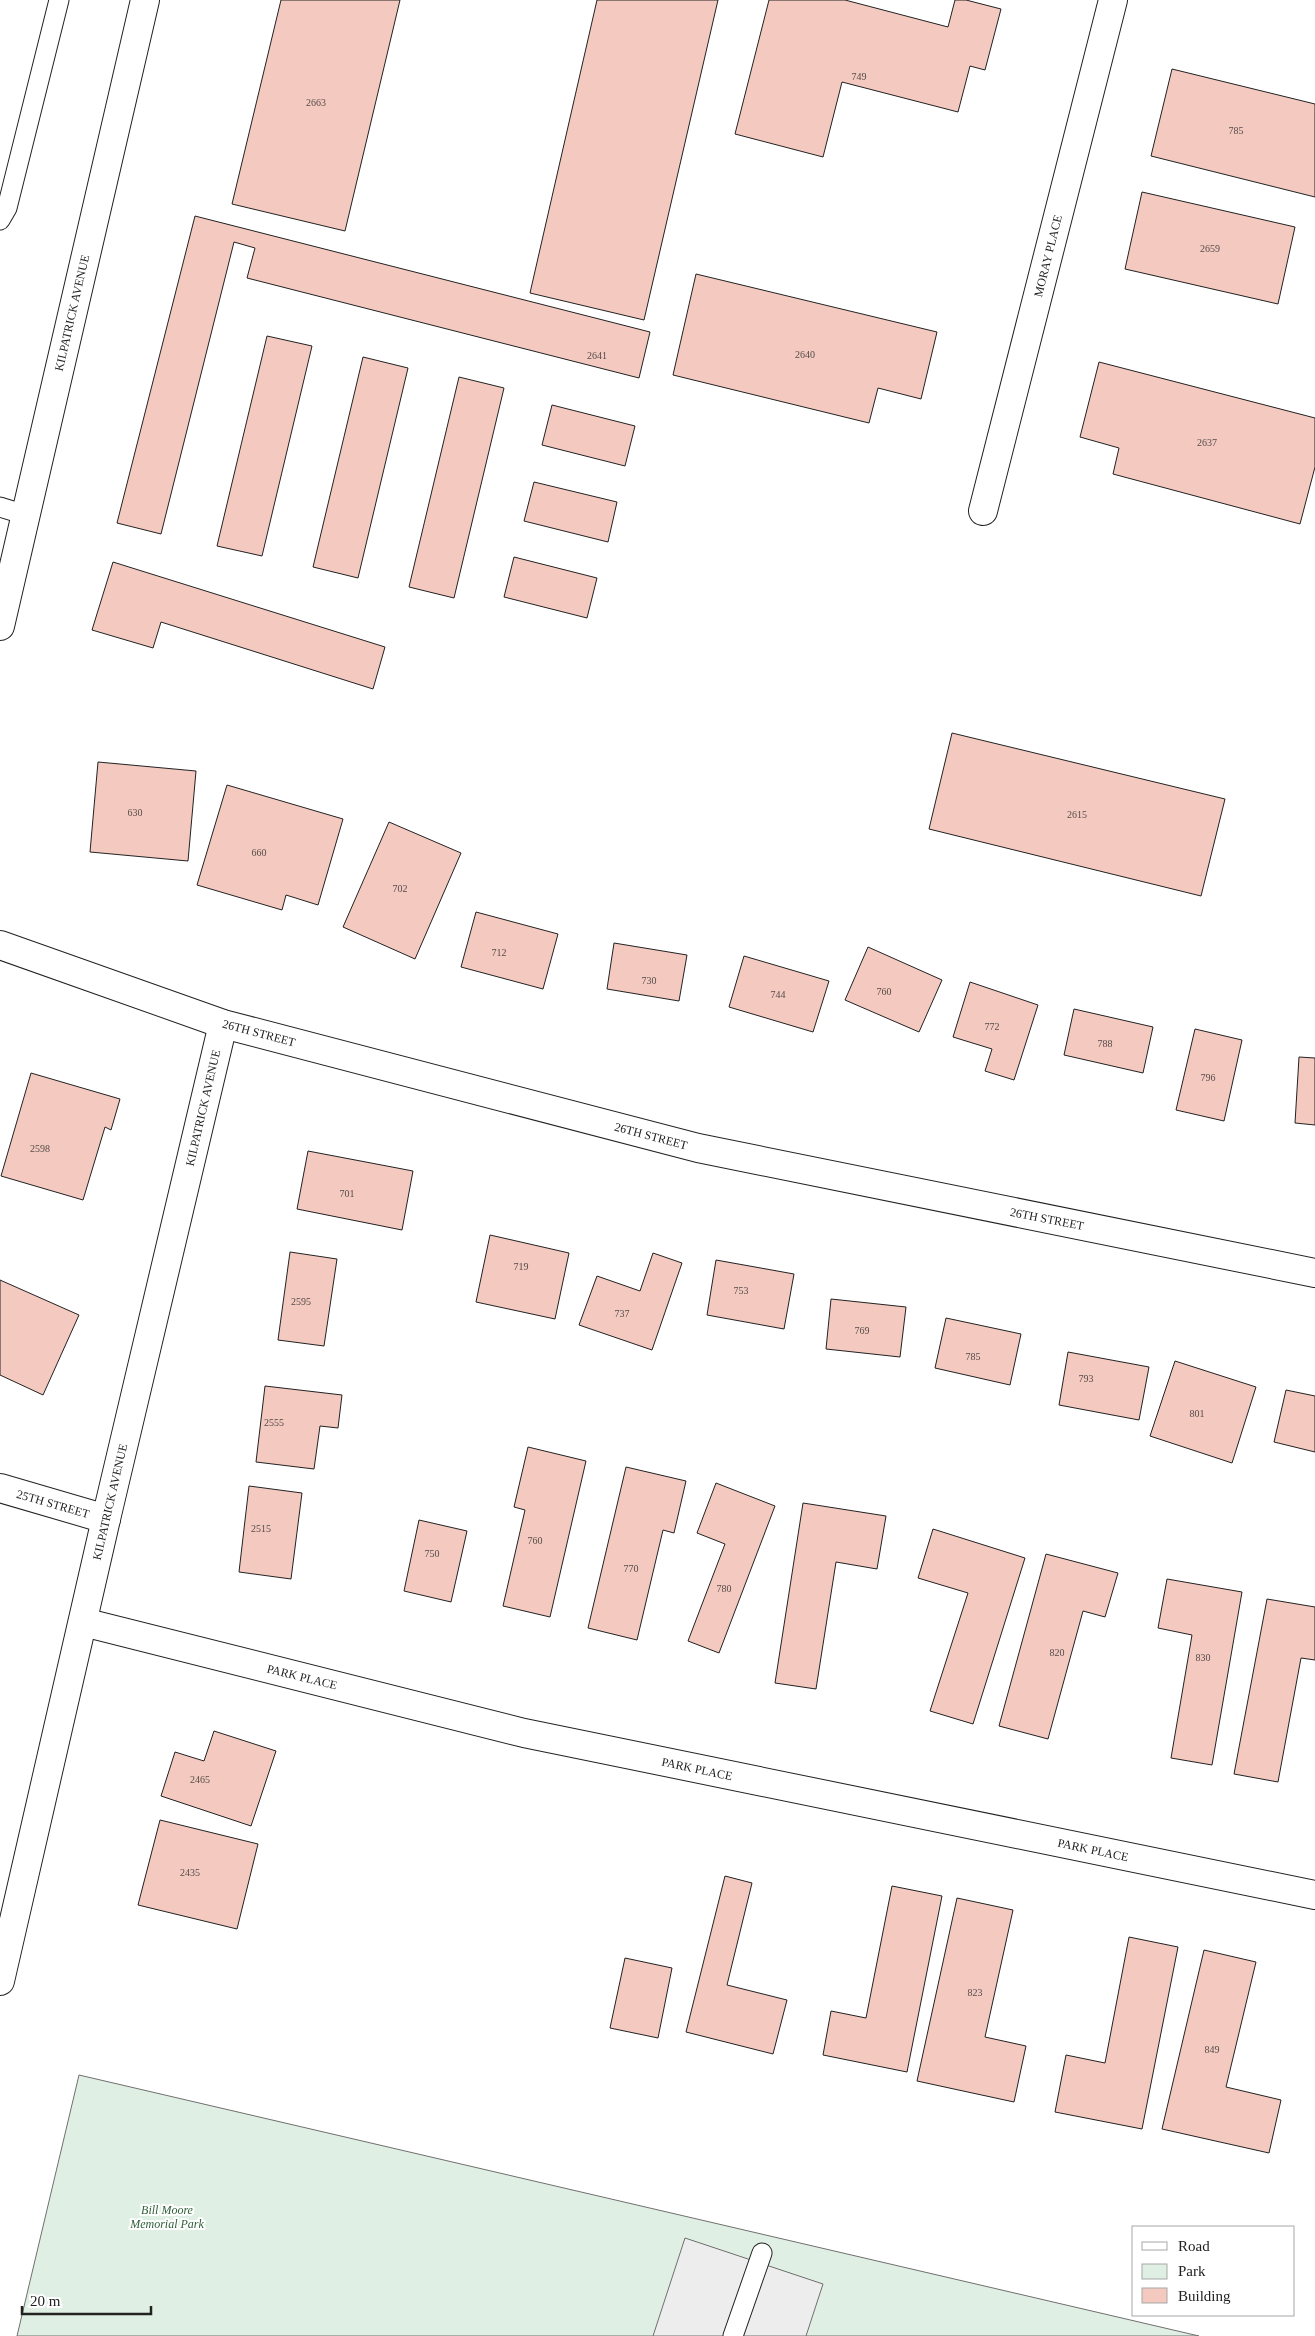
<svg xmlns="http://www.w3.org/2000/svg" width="1315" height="2336" viewBox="0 0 1315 2336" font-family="'Times New Roman',serif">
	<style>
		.green { fill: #e0efe3; stroke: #6f6f6f }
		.parking { fill: #ededed; stroke: #6f6f6f }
		.building { fill: #f3c9c0; stroke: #222 }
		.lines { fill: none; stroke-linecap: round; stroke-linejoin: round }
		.service-casing { stroke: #222; stroke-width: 21 }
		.minor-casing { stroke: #222; stroke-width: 30 }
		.tertiary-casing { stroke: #222; stroke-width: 30 }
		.service { stroke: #fff; stroke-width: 19 }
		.minor { stroke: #fff; stroke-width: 28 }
		.tertiary { stroke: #fff; stroke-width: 28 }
		.labels { text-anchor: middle; stroke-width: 4; stroke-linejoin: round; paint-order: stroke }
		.number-label { font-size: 10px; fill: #564c4a }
		.street-label { font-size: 12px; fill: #222; stroke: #fff }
		.park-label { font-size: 12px; font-style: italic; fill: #2f5e38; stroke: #fff }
	</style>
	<rect width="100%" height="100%" fill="#fff"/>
	<polygon class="green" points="79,2075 1199,2336 17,2336"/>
	<polygon class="parking" points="685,2238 823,2284 806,2336 653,2336"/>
	<g class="building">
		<polygon points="281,0 400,0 345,231 232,204"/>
		<polygon points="597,0 718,0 644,320 530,293"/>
		<polygon points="769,0 845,0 948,27 955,0 966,0 1001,9 985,70 970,66 958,112 842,82 823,157 735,134"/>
		<polygon points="1172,69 1315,104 1315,197 1151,156"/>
		<polygon points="1142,192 1295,227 1278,304 1125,269"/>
		<polygon points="195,216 650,332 639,378 247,278 255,248 234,242 161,534 117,523"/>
		<polygon points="696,274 937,332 921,399 878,388 869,423 673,375"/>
		<polygon points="267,336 312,346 262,556 217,546"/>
		<polygon points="363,357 408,368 358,578 313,567"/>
		<polygon points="1099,362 1315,418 1315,467 1300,524 1113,474 1119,448 1080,437"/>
		<polygon points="459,377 504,388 454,598 409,587"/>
		<polygon points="552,405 635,426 625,466 542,445"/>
		<polygon points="534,482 617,502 608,542 524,521"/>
		<polygon points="514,557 597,578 587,618 504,597"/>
		<polygon points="113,562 385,647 373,689 161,622 153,648 92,630"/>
		<polygon points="952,733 1225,799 1201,896 929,829"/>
		<polygon points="98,762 196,771 188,861 90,852"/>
		<polygon points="227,785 343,819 318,905 286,895 282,910 197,885"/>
		<polygon points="389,822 461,853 415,959 343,927"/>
		<polygon points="476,912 558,934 543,989 461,967"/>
		<polygon points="614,943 687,955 679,1001 607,989"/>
		<polygon points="868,947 942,980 919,1032 845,1000"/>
		<polygon points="744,956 829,981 813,1032 729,1007"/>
		<polygon points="970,982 1038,1005 1014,1080 985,1071 992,1049 953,1037"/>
		<polygon points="1074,1009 1153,1027 1143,1073 1064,1055"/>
		<polygon points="1195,1029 1242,1040 1224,1121 1176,1110"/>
		<polygon points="1299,1057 1315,1058 1315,1125 1295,1123"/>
		<polygon points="31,1073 120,1099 111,1130 105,1127 83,1200 1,1176"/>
		<polygon points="308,1151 413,1171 402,1230 297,1209"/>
		<polygon points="490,1235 569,1253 555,1319 476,1302"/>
		<polygon points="290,1252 337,1259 324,1346 278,1340"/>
		<polygon points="653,1253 682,1263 652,1350 579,1325 597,1276 640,1291"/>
		<polygon points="716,1260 794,1274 784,1329 707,1315"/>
		<polygon points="0,1280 79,1315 43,1395 0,1375"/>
		<polygon points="831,1299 906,1307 900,1357 826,1349"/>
		<polygon points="946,1318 1021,1334 1010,1385 935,1368"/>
		<polygon points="1068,1352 1149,1367 1139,1420 1059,1405"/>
		<polygon points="1175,1361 1256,1387 1232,1463 1150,1436"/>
		<polygon points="265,1386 342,1395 338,1428 320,1426 314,1469 256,1462"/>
		<polygon points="1286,1390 1315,1396 1315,1452 1274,1442"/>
		<polygon points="528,1447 586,1461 550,1617 503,1606 525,1510 514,1507"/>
		<polygon points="626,1467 686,1481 674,1533 663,1530 637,1640 588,1628"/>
		<polygon points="716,1483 775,1506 719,1653 688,1641 725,1544 697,1533"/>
		<polygon points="249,1486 302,1493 291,1579 239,1572"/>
		<polygon points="803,1503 886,1516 877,1569 836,1562 816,1689 775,1683"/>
		<polygon points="419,1520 467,1531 451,1602 404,1591"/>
		<polygon points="933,1529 1025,1558 973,1724 930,1711 968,1593 918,1578"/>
		<polygon points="1046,1554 1118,1573 1105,1617 1083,1611 1048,1739 999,1726"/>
		<polygon points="1167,1579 1242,1592 1212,1765 1171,1758 1192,1635 1158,1628"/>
		<polygon points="1267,1599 1315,1607 1315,1660 1301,1658 1278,1782 1234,1774"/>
		<polygon points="214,1731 276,1751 251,1826 161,1796 175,1752 204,1761"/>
		<polygon points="160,1820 258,1844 237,1929 138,1905"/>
		<polygon points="725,1876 752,1883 727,1985 787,2000 773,2054 686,2032"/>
		<polygon points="892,1886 942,1896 907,2072 823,2055 831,2011 866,2018"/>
		<polygon points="957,1898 1013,1910 985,2037 1026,2046 1014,2102 917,2081"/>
		<polygon points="1129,1937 1178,1947 1142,2129 1055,2112 1066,2055 1105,2063"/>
		<polygon points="1204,1950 1256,1962 1226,2087 1281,2100 1269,2153 1162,2129"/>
		<polygon points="625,1958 672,1968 658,2038 610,2028"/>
	</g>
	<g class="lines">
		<defs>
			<g id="service">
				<polyline points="0,220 7,208 59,0"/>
				<polyline points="0,507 26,515"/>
				<polyline points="733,2336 762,2253"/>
			</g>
			<g id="minor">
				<polyline points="983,511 1113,0"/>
				<polyline points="0,626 145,0"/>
				<polyline points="0,1488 106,1519"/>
				<polyline points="83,1622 524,1733 1315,1895"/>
				<polyline points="0,1981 106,1519 223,1024"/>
			</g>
			<polyline id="tertiary" points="0,945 223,1024 698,1148 1315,1273"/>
		</defs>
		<use href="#service" class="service-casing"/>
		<use href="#minor" class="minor-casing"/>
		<use href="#tertiary" class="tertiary-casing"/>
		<use href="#service" class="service"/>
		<use href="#minor" class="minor"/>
		<use href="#tertiary" class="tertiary"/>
	</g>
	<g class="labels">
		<g class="number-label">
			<text x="859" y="80">749</text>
			<text x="316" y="106">2663</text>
			<text x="1236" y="134">785</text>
			<text x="1210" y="252">2659</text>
			<text x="805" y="358">2640</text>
			<text x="597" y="359">2641</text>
			<text x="1207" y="446">2637</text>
			<text x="135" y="816">630</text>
			<text x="1077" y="818">2615</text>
			<text x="259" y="856">660</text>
			<text x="400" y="892">702</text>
			<text x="499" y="956">712</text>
			<text x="649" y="984">730</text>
			<text x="884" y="995">760</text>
			<text x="778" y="998">744</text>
			<text x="992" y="1030">772</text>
			<text x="1105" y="1047">788</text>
			<text x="1208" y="1081">796</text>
			<text x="40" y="1152">2598</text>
			<text x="347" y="1197">701</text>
			<text x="521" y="1270">719</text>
			<text x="741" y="1294">753</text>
			<text x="301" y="1305">2595</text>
			<text x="622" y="1317">737</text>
			<text x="862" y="1334">769</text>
			<text x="973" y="1360">785</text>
			<text x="1086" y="1382">793</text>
			<text x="1197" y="1417">801</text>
			<text x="274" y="1426">2555</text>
			<text x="261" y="1532">2515</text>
			<text x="535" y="1544">760</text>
			<text x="432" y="1557">750</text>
			<text x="631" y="1572">770</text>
			<text x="724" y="1592">780</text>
			<text x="1057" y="1656">820</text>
			<text x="1203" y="1661">830</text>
			<text x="200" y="1783">2465</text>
			<text x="190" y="1876">2435</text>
			<text x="975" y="1996">823</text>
			<text x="1212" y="2053">849</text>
		</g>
		<g class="street-label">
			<text transform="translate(1048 256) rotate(-76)" y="4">MORAY PLACE</text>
			<text transform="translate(72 313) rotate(-77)" y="4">KILPATRICK AVENUE</text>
			<text transform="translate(259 1033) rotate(15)" y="4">26TH STREET</text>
			<text transform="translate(203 1108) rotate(-77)" y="4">KILPATRICK AVENUE</text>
			<text transform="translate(651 1136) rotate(15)" y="4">26TH STREET</text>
			<text transform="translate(1047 1219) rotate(11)" y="4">26TH STREET</text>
			<text transform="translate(110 1502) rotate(-77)" y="4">KILPATRICK AVENUE</text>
			<text transform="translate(53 1504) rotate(16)" y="4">25TH STREET</text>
			<text transform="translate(302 1677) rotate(14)" y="4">PARK PLACE</text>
			<text transform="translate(697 1769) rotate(12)" y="4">PARK PLACE</text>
			<text transform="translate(1093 1850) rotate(12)" y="4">PARK PLACE</text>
		</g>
		<g class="park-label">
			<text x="167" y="2214">Bill Moore<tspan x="167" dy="14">Memorial Park</tspan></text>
		</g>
	</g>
	<rect x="1132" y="2226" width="162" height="90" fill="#ffffff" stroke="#a7a7a7"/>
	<rect x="1142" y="2242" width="25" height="8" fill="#ffffff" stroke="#a7a7a7"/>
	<text x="1178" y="2251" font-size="15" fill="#222222">Road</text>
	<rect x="1142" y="2264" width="25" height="15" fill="#e0efe3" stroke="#a7a7a7"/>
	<text x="1178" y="2276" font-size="15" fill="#222222">Park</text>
	<rect x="1142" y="2288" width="25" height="15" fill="#f3c9c0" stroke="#a7a7a7"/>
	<text x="1178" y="2301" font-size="15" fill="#222222">Building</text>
	<path d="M22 2306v8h129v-8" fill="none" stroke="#222222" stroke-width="2.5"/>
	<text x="30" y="2306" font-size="15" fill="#222222" stroke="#ffffff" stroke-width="4" paint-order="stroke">20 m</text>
</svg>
